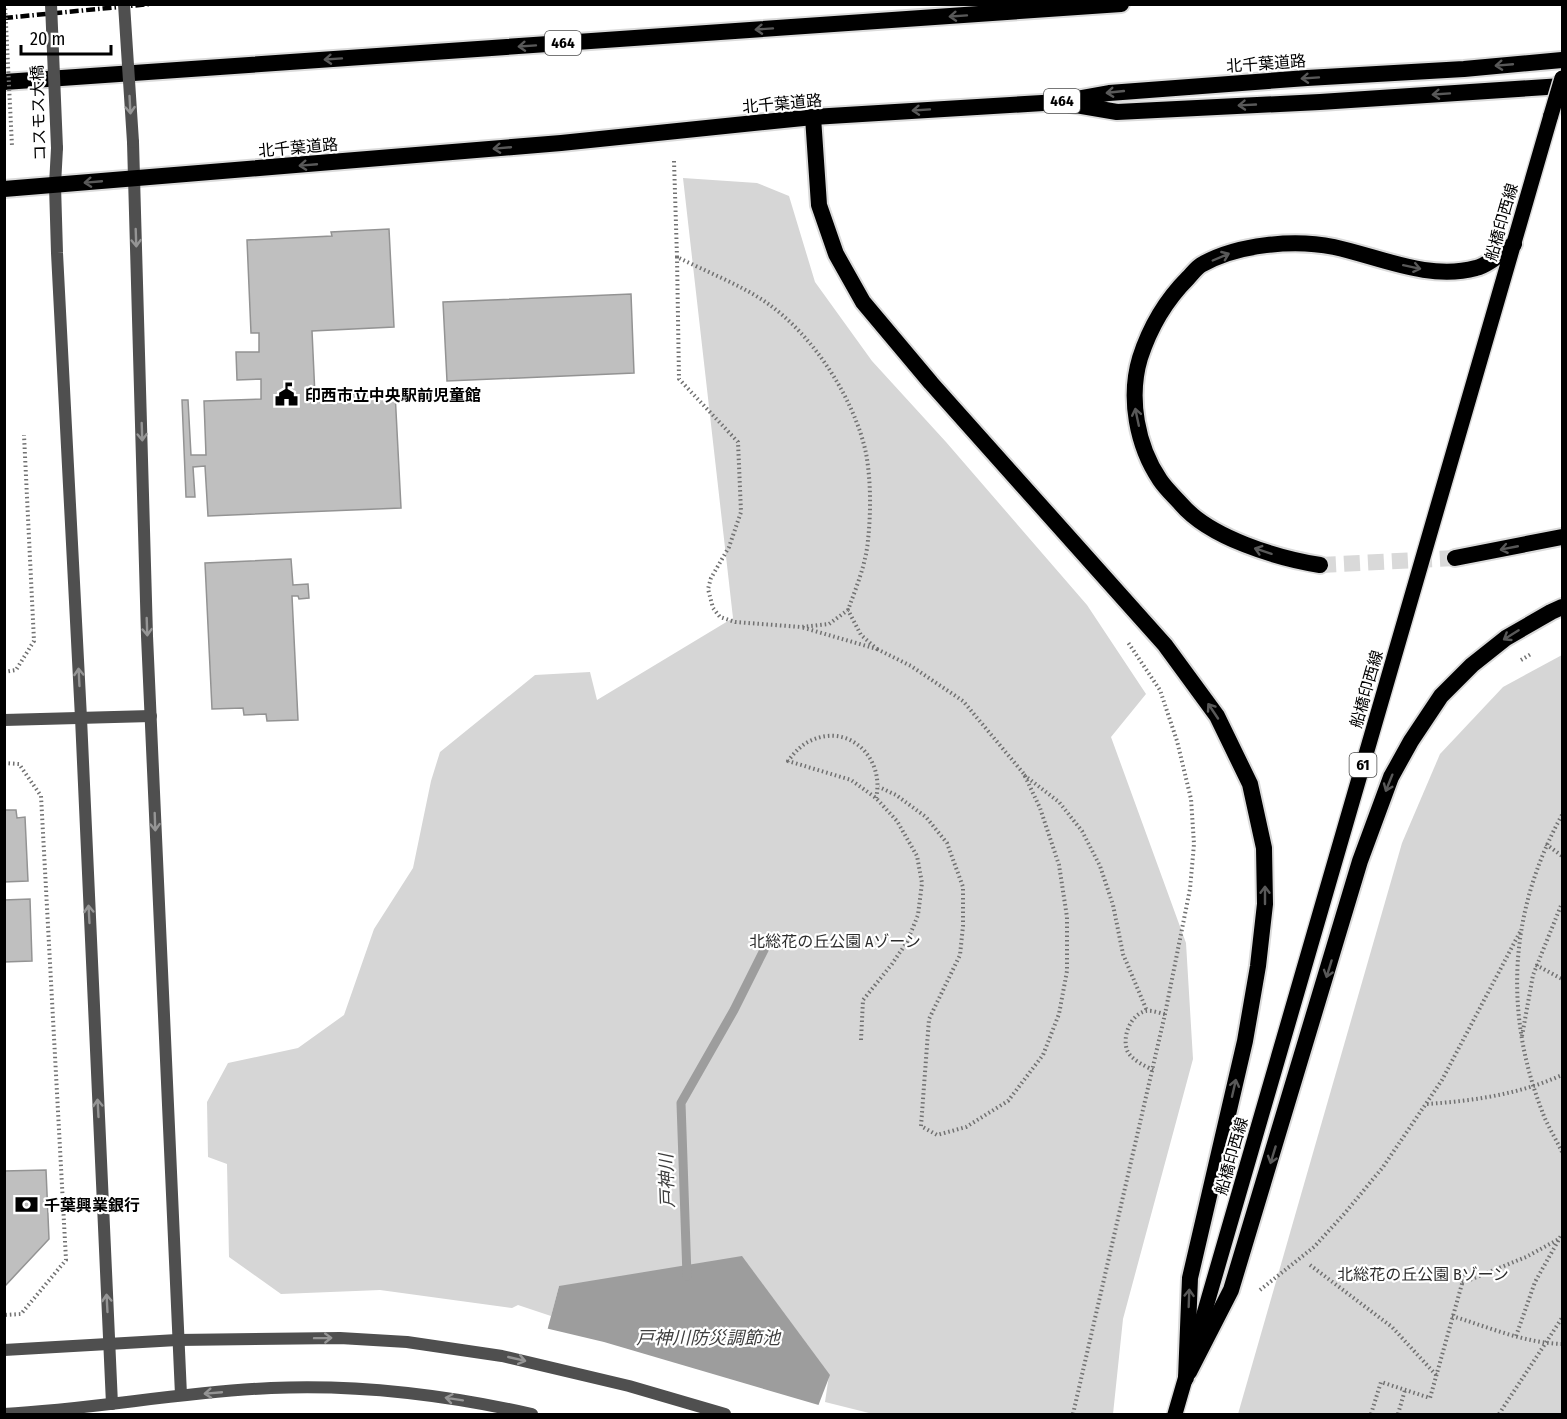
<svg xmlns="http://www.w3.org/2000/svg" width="1567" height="1419" viewBox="0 0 1567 1419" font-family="'Fira Sans Condensed','Noto Sans JP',sans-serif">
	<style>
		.green { fill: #d6d6d6 }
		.water { fill: #9d9d9d }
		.pier { fill: #fff }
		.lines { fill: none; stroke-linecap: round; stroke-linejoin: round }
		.stream { stroke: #9d9d9d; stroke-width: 9 }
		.building { fill: #bfbfbf; stroke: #939393; stroke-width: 1.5 }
		.trunk-tunnel { stroke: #d9d9d9; stroke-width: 16; stroke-dasharray: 16 8; stroke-linecap: butt }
		.primary-casing { stroke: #dbdbdb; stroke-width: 18 }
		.trunk-casing { stroke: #dbdbdb; stroke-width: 20 }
		.path { stroke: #717171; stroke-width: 4; stroke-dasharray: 1.5 3; stroke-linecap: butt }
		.tertiary { stroke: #4f4f4f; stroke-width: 12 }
		.primary { stroke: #000; stroke-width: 15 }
		.trunk { stroke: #000; stroke-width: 16 }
		.rail { stroke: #000; stroke-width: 4.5; stroke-dasharray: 9 3 1.5 3; stroke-linecap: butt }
		.primary-bridge-casing { stroke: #dbdbdb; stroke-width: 18; stroke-linecap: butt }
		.path-bridge { stroke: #717171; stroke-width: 4; stroke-dasharray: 1.5 3; stroke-linecap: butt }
		.tertiary-bridge { stroke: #4f4f4f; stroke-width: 12 }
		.primary-bridge { stroke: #000; stroke-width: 15 }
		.oneway { stroke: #595959 }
		.oneway2 { stroke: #959595 }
		.labels { text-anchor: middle; stroke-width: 4.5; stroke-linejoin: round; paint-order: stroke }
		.shield { fill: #fff; stroke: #4c4c4c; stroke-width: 1.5 }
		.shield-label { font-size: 15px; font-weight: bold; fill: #000 }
		.street-label { font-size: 16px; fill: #000; stroke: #fff }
		.poi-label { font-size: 16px; font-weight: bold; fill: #000; stroke: #fff; text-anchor: start }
		.park-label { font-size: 16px; fill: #2d2d2d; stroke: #fff }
		.water-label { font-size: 18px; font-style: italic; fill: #3e3e3e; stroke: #fff }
	</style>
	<rect width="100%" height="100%" fill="#fff"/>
	<g class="green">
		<polygon points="683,178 757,183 789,196 815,282 872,361 946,442 1087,605 1146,694 1111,737 1186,943 1193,1059 1123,1319 1113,1414 873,1414 825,1402 829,1375 559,1286 551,1316 518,1305 512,1308 380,1290 281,1294 229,1257 227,1164 208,1157 207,1102 228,1063 298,1048 344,1015 374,929 413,868 431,781 440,752 535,675 590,672 597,700 733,618"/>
		<polygon points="1562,655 1562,1414 1238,1414 1402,843 1440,754 1503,687"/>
	</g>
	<polygon class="water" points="742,1256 830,1375 815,1414 525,1414 559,1286"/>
	<polygon class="pier" points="545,1328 604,1342 822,1406 819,1414 522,1414"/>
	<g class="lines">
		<polyline class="stream" points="687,1276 681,1103 734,1010 769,940"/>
	</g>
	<g class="building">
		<polygon points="389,229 394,327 312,331 315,396 395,392 401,508 208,516 205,466 193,467 195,497 186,497 182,400 188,400 191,455 206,455 204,401 261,399 261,379 237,380 236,352 259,352 259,333 251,333 247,240 332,236 331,232"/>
		<polygon points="631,294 634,373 447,381 443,302"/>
		<polygon points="291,559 293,585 308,584 309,598 299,599 298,596 292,596 298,720 267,721 266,714 244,715 243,708 212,709 205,563"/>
		<polygon points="4,810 16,810 17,818 25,817 28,881 4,882"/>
		<polygon points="30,899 32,961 4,962 4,900"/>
		<polygon points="46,1170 49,1239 4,1287 4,1171"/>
	</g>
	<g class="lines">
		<polyline class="trunk-tunnel" points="1320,565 1455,558"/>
		<defs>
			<polyline id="primary" points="1175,1414 1551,115"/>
			<g id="trunk">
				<polyline points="4,82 1121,4"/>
				<polyline points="1070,104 1117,112 1320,102 1562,86"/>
				<polyline points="813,117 819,205 836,254 863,302 931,383 1165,645 1217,716 1250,784 1264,848 1265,904 1258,966 1245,1041 1190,1278 1186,1378"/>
				<polyline points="4,189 561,143 813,117 1059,102 1109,93 1307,78 1464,69 1562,60"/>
				<polyline points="1455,558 1562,537"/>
				<path d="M1320,565c-43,-7 -110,-27 -139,-61 -7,-8 -15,-15 -21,-24 -23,-34 -32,-82 -20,-122 10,-31 25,-57 48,-80 4,-4 8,-10 13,-13 36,-21 93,-26 133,-18 46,10 95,34 142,21 13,-3 27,-17 38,-24"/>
				<polyline points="1189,1372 1231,1290 1360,861 1391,777 1411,741 1441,696 1472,665 1506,638 1551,612 1562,607"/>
			</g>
		</defs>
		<use href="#primary" class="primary-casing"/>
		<use href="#trunk" class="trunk-casing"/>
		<g class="path">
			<path d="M674,161l3,96c28,14 66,29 90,46 46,32 87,95 99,150 5,28 5,59 2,87 -2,24 -12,48 -20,70"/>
			<polyline points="677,257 679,379 738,442 741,512 729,547 711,578 708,589 713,608 720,617 735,622 801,627 829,624 848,610 861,635 877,649 801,627"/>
			<polyline points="877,649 911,666 963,701 1024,774 1040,808 1059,865 1067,917 1067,971 1059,1014 1043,1055 1008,1101 966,1127 937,1135 921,1126 929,1019 960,955 963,926 963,887 947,843 926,817 896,795 879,787"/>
			<polyline points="1521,660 1531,654"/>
			<polyline points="4,672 16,670 34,641 24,435"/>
			<polyline points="4,763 19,764 41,796 66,1260 21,1314 4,1315"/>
			<polyline points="1024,775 1059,802 1082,831 1100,866 1113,905 1123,954 1147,1011"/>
			<path d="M1562,815c-52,94 -59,195 -20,296 5,14 14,28 20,41"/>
			<polyline points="1546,844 1562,856"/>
			<polyline points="1536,965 1562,979"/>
			<polyline points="1522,1036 1533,975 1562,903"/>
			<path d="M861,1040l2,-40 29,-36 15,-22 11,-27 4,-32 -5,-27 -20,-35 -21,-23 -25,-18 -63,-19c7,-9 14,-17 24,-21 39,-17 73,20 64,58"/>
			<path d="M1153,1070c-8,-4 -23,-11 -26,-20 -5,-14 4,-36 19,-39 6,-1 13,2 19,3"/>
			<path d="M1427,1104c46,-3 93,-10 135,-29"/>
			<polyline points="1310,1265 1392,1327 1437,1376"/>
			<polyline points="1462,1283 1526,1257 1559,1239"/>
			<polyline points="1260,1290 1314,1247 1345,1213 1383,1167 1442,1080 1521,930"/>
			<path d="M1452,1316c36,11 73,27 110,28"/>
			<polyline points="1516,1336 1535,1282 1562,1234"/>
			<polyline points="1073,1414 1165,1014 1190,889 1194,844 1191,799 1177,741 1160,690 1127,641"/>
			<polyline points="1371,1414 1381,1382 1430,1398 1465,1273"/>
			<polyline points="1398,1414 1405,1390"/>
			<polyline points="1499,1414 1562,1318"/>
		</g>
		<g class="tertiary">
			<polyline points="133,142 147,636 181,1395"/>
			<polyline points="57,148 55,185 57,253 81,718 112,1404"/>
			<polyline points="4,720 151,716"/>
			<polyline points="4,1350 177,1340 340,1338 407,1342 502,1356 629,1386 725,1414"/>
			<path d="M4,1414c90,-5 178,-22 267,-26 88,-4 176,7 261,26"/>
		</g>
		<use href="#primary" class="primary"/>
		<use href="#trunk" class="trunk"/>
		<polyline class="rail" points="4,18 150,4"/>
		<defs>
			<polyline id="primary-bridge" points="1551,115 1562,78"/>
		</defs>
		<use href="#primary-bridge" class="primary-bridge-casing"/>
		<polyline class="path-bridge" points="5,4 12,146"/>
		<g class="tertiary-bridge">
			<polyline points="51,4 57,148"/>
			<polyline points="124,4 133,142"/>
		</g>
		<use href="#primary-bridge" class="primary-bridge"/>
	</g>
	<defs><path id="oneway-shaft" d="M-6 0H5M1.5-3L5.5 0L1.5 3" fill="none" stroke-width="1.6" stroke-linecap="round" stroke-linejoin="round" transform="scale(1.5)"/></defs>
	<g class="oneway">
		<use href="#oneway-shaft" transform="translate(958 16) rotate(176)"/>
		<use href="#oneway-shaft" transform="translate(764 29) rotate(176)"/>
		<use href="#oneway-shaft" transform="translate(527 46) rotate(176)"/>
		<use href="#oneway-shaft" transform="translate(333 59) rotate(176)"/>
		<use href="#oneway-shaft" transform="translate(1504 65) rotate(175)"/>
		<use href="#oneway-shaft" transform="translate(1310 78) rotate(176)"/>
		<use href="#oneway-shaft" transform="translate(1115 92) rotate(174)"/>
		<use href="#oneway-shaft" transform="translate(1441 94) rotate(176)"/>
		<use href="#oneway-shaft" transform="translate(1247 105) rotate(177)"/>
		<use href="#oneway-shaft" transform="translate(921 110) rotate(176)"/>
		<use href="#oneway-shaft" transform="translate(502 148) rotate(175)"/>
		<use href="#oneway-shaft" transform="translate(308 165) rotate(175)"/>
		<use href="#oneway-shaft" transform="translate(93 182) rotate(175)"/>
		<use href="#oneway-shaft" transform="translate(1221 257) rotate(-23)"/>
		<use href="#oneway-shaft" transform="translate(1412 267) rotate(12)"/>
		<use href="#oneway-shaft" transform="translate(1137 417) rotate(-102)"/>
		<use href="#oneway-shaft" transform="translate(1509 548) rotate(169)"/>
		<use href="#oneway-shaft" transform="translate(1263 551) rotate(-162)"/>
		<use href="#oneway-shaft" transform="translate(1511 635) rotate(148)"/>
		<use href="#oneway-shaft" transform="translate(1213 711) rotate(-124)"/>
		<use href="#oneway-shaft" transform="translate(1389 783) rotate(112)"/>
		<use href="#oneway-shaft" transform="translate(1265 895) rotate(-90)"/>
		<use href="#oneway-shaft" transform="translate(1329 969) rotate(107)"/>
		<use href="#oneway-shaft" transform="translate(1234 1088) rotate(-77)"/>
		<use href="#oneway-shaft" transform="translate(1273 1155) rotate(107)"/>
		<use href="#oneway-shaft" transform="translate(1189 1298) rotate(-88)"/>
	</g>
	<g class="oneway2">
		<use href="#oneway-shaft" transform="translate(130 105) rotate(87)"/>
		<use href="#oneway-shaft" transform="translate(136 238) rotate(88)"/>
		<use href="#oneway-shaft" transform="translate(142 432) rotate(88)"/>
		<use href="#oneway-shaft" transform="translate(147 627) rotate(88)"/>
		<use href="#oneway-shaft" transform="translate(79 677) rotate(-93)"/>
		<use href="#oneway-shaft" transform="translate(155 822) rotate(88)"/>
		<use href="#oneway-shaft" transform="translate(89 914) rotate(-93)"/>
		<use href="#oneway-shaft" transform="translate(98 1108) rotate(-93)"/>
		<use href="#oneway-shaft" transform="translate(107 1303) rotate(-93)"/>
		<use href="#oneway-shaft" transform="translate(323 1338) rotate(-1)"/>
		<use href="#oneway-shaft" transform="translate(517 1359) rotate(13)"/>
		<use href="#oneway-shaft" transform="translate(213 1393) rotate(175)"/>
		<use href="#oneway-shaft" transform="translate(454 1399) rotate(-171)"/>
	</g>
	<defs>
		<symbol id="civic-bare" viewBox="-9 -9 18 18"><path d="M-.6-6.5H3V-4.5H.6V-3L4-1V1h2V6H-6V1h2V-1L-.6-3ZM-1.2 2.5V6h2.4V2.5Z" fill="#000" stroke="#fff" stroke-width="2.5" paint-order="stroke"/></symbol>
		<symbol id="bank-bare" viewBox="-9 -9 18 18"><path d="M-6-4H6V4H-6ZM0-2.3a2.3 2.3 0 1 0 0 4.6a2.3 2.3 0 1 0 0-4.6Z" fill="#000" stroke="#fff" stroke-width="2.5" paint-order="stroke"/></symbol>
	</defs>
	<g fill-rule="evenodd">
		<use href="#civic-bare" x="270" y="378" width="33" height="33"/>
		<use href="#bank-bare" x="10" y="1188" width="33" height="33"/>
	</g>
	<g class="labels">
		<g class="shield">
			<rect x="545" y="31" width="36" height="24" rx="4.5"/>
			<rect x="1044" y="89" width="36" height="24" rx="4.5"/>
			<rect x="1349.5" y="753" width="27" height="24" rx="4.5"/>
		</g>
		<g class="shield-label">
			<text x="563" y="48">464</text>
			<text x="1062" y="106">464</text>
			<text x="1363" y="770">61</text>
		</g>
		<g class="street-label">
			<text transform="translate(1266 63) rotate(-4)" y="6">北千葉道路</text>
			<text transform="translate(782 103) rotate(-5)" y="6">北千葉道路</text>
			<text transform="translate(38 113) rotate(-92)" y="6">コスモス大橋</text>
			<text transform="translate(298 147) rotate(-5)" y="6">北千葉道路</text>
			<text transform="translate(1501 222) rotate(-74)" y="6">船橋印西線</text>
			<text transform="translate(1366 689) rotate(-74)" y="6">船橋印西線</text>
			<text transform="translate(1231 1156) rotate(-74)" y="6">船橋印西線</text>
		</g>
		<g class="poi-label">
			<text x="305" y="401">印西市立中央駅前児童館</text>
			<text x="44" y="1211">千葉興業銀行</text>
		</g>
		<g class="park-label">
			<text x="835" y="947">北総花の丘公園 Aゾーン</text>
			<text x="1423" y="1280">北総花の丘公園 Bゾーン</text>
		</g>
		<g class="water-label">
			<text transform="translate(667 1181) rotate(-92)" y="6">戸神川</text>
			<text x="708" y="1344">戸神川防災調節池</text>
		</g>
	</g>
	<rect width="1567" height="1419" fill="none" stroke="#000000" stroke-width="12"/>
	<path d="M21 45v9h90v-9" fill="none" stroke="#000000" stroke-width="3"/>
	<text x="30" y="45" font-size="18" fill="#000000" stroke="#ffffff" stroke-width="4.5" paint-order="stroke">20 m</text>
</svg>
